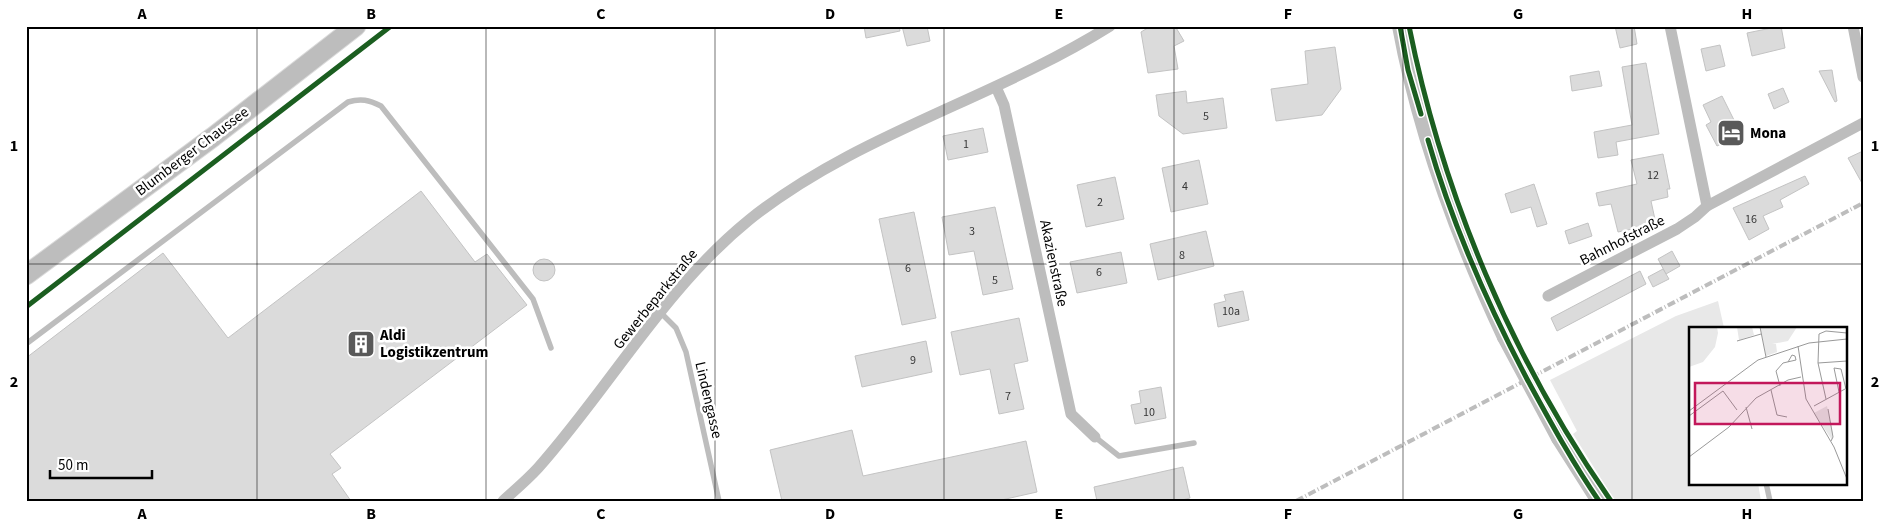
<svg xmlns="http://www.w3.org/2000/svg" width="1889" height="527" viewBox="0 0 1889 527" font-family="'Source Sans 3',sans-serif">
	<style>
		.green { fill: #e8e8e8 }
		.building { fill: #dbdbdb; stroke: #c3c3c3 }
		.lines { fill: none; stroke-linecap: round; stroke-linejoin: round }
		.primary-casing { stroke: #dbdbdb; stroke-width: 21 }
		.lane { stroke: #bdbdbd; stroke-width: 5.5 }
		.street { stroke: #bdbdbd; stroke-width: 11 }
		.secondary { stroke: #bfbfbf; stroke-width: 16 }
		.primary { stroke: #bdbdbd; stroke-width: 19 }
		.rail { stroke: #bdbdbd; stroke-width: 4; stroke-dasharray: 8 2.5 1 2.5; stroke-linecap: butt }
		.secondary-bridge { stroke: #bfbfbf; stroke-width: 16 }
		.cycleway-casing { stroke: #fff; stroke-width: 8 }
		.cycleway { stroke: #1b5e20; stroke-width: 5 }
		.grid { fill: none; stroke: #000; stroke-width: 1; stroke-opacity: 0.55 }
		.labels { text-anchor: middle; stroke-width: 5; stroke-linejoin: round; paint-order: stroke }
		.number-label { font-size: 12px; fill: #373737 }
		.poi-label { font-size: 15px; font-weight: bold; fill: #000; stroke: #fff; text-anchor: start }
		.street-label { font-size: 15px; fill: #000; stroke: #fff }
		.inset-road { fill: none; stroke: #999; stroke-width: 1 }
		.view { fill: #c2185b; fill-opacity: 0.15; stroke: #c2185b; stroke-width: 2.5 }
		.inset-edge { fill: none; stroke: #000; stroke-width: 2.5 }
		.neatline { fill: none; stroke: #000; stroke-width: 2 }
		.grid-label { font-size: 16px; text-anchor: middle; font-weight: bold; fill: #000 }
	</style>
	<rect width="100%" height="100%" fill="#fff"/>
	<polygon class="green" points="1718,301 1724,328 1690,328 1690,483 1758,483 1761,501 1615,501 1573,434 1577,431 1550,380 1676,316"/>
	<g class="building">
		<polygon points="864,26 899,26 900,31 866,38"/>
		<polygon points="902,26 927,26 930,41 907,46"/>
		<polygon points="1151,26 1175,26 1184,41 1174,46 1178,69 1148,73 1141,32"/>
		<polygon points="1615,26 1634,26 1637,44 1620,48"/>
		<polygon points="1781,26 1785,48 1752,56 1747,33"/>
		<polygon points="1720,45 1725,66 1706,71 1701,49"/>
		<polygon points="1335,47 1341,89 1322,115 1276,121 1271,89 1308,84 1305,51"/>
		<polygon points="1646,63 1659,134 1616,142 1618,155 1598,158 1594,132 1632,125 1622,67"/>
		<polygon points="1832,70 1837,101 1835,102 1819,71"/>
		<polygon points="1599,71 1602,86 1572,91 1570,76"/>
		<polygon points="1783,88 1789,102 1774,109 1768,94"/>
		<polygon points="1186,91 1187,103 1223,98 1227,128 1183,134 1159,116 1156,95"/>
		<polygon points="1722,96 1741,134 1717,146 1706,125 1711,122 1703,105"/>
		<polygon points="983,128 988,152 948,160 943,136"/>
		<polygon points="1863,151 1863,185 1848,158"/>
		<polygon points="1663,154 1670,189 1667,189 1668,197 1651,201 1656,224 1618,232 1611,204 1599,206 1596,193 1637,184 1631,160"/>
		<polygon points="1199,160 1208,204 1171,212 1162,168"/>
		<polygon points="1805,176 1809,184 1780,200 1783,207 1763,216 1769,229 1749,240 1733,208"/>
		<polygon points="1115,177 1124,219 1086,227 1077,185"/>
		<polygon points="1534,184 1547,224 1537,227 1531,207 1511,213 1505,194"/>
		<polygon points="421,191 475,262 487,254 527,305 330,454 341,468 332,474 351,501 26,501 26,358 163,253 228,338"/>
		<polygon points="995,207 1013,289 983,295 974,251 949,255 942,217"/>
		<polygon points="914,212 936,318 902,325 879,219"/>
		<polygon points="1588,223 1592,236 1569,244 1565,231"/>
		<polygon points="1206,231 1214,266 1158,280 1150,244"/>
		<polygon points="1672,251 1680,266 1666,274 1658,259"/>
		<polygon points="1121,252 1127,283 1077,293 1070,262"/>
		<circle cx="544" cy="270" r="11"/>
		<polygon points="1663,269 1669,279 1653,287 1648,277"/>
		<polygon points="1640,271 1646,284 1557,331 1551,318"/>
		<polygon points="1243,291 1249,320 1218,327 1214,304 1226,301 1224,295"/>
		<polygon points="1019,318 1028,361 1014,364 1024,409 999,414 990,369 960,375 951,332"/>
		<polygon points="926,341 932,372 862,387 855,356"/>
		<polygon points="1161,387 1166,418 1135,424 1131,405 1141,403 1139,391"/>
		<polygon points="852,430 863,476 1026,441 1037,492 997,501 782,501 770,450"/>
		<polygon points="1183,467 1190,498 1178,501 1097,501 1094,487"/>
	</g>
	<g class="lines">
		<defs>
			<polyline id="primary" points="26,275 213,137 356,26"/>
		</defs>
		<use href="#primary" class="primary-casing"/>
		<g class="lane">
			<polyline points="660,312 676,328 686,352 719,501"/>
			<path d="M26,344l322,-242c13,-4 21,-2 33,4l152,193 18,49"/>
			<polyline points="1095,437 1119,456 1194,443"/>
			<polyline points="1766,483 1770,501"/>
		</g>
		<g class="street">
			<polyline points="1670,26 1707,206"/>
			<polyline points="1853,26 1863,77"/>
			<polyline points="996,87 1004,105 1071,414 1095,437"/>
			<polyline points="1548,296 1677,229 1695,217 1707,206 1863,123"/>
			<path d="M503,501c12,-11 24,-21 35,-33 72,-81 126,-179 211,-248 107,-86 245,-121 361,-194"/>
		</g>
		<g class="secondary">
			<path d="M1400,26c20,109 58,211 105,311"/>
			<polyline points="1559,438 1599,501"/>
		</g>
		<use href="#primary" class="primary"/>
		<polyline class="rail" points="1296,501 1863,203"/>
		<polyline class="secondary-bridge" points="1505,337 1559,438"/>
		<defs>
			<g id="cycleway">
				<polyline points="1400,26 1408,70 1421,114"/>
				<path d="M1409,26c34,170 103,333 202,475"/>
				<path d="M1428,140c24,84 59,163 99,239 23,42 45,83 72,122"/>
				<polyline points="26,307 391,26"/>
			</g>
		</defs>
		<use href="#cycleway" class="cycleway-casing"/>
		<use href="#cycleway" class="cycleway"/>
	</g>
	<path class="grid" d="M257,26v475M486,26v475M715,26v475M944,26v475M1174,26v475M1403,26v475M1632,26v475M26,264h1837"/>
	<defs>
		<symbol id="hotel-square" viewBox="-11 -11 22 22"><rect x="-9" y="-9" width="18" height="18" rx="4" fill="#595959" stroke="#fff"/><path d="M-6-4.5h1.5V1H6V5H4.5V3h-9V5H-6ZM-4 0a1.8 1.8 0 1 1 3.6 0ZM.5 0V-2.5h3Q6-2.5 6 0Z" fill="#fff"/></symbol>
		<symbol id="building-square" viewBox="-11 -11 22 22"><rect x="-9" y="-9" width="18" height="18" rx="4" fill="#595959" stroke="#fff"/><path d="M-4-6H4V6H1V3H-1V6H-4ZM-2.5-4.3h1.7v1.8h-1.7ZM.8-4.3h1.7v1.8H.8ZM-2.5-1h1.7V.8h-1.7ZM.8-1h1.7V.8H.8Z" fill="#fff"/></symbol>
	</defs>
	<g fill-rule="evenodd">
		<use href="#hotel-square" x="1715" y="117" width="32" height="32"/>
		<use href="#building-square" x="345" y="328" width="32" height="32"/>
	</g>
	<g class="labels">
		<g class="number-label">
			<text x="1206" y="120">5</text>
			<text x="966" y="148">1</text>
			<text x="1653" y="179">12</text>
			<text x="1185" y="190">4</text>
			<text x="1100" y="206">2</text>
			<text x="1751" y="223">16</text>
			<text x="972" y="235">3</text>
			<text x="1182" y="259">8</text>
			<text x="908" y="272">6</text>
			<text x="1099" y="276">6</text>
			<text x="995" y="284">5</text>
			<text x="1231" y="315">10a</text>
			<text x="913" y="364">9</text>
			<text x="1008" y="400">7</text>
			<text x="1149" y="416">10</text>
		</g>
		<g class="poi-label">
			<text x="1750" y="138">Mona</text>
			<text x="380" y="340">Aldi<tspan x="380" dy="17">Logistikzentrum</tspan></text>
		</g>
		<g class="street-label">
			<text transform="translate(192 151) rotate(-37)" y="5">Blumberger Chaussee</text>
			<text transform="translate(1622 240) rotate(-27)" y="5">Bahnhofstraße</text>
			<text transform="translate(1054 263) rotate(78)" y="5">Akazienstraße</text>
			<text transform="translate(655 299) rotate(-51)" y="5">Gewerbeparkstraße</text>
			<text transform="translate(709 400) rotate(77)" y="5">Lindengasse</text>
		</g>
	</g>
	<g transform="translate(1689 327)">
		<rect width="158" height="158" fill="#fff"/>
		<path d="M0,0h28l1,6 -3,14 -12,15 -14,5zM48,0h15l2,8 -15,5zM71,0h37l-9,14 -16,3h4l1,8 -11,4zM138,79l6,28 -1,6 -18,-27z" fill="#e8e8e8"/>
		<path class="inset-road" d="M71,0l6,30M48,14l24,-7M109,19l8,53 28,48 13,32M129,36l29,-2M91,59l-4,-15 7,-8 13,-3 -1,-4 -3,-1 -4,7M82,63l6,25 10,2M150,65l-5,-24 7,1 5,20M137,72l-8,-36 1,-29 7,-3 21,2M125,79l31,-17M57,80l6,22M139,82l5,28 -2,4M0,84l69,-51 51,-17 38,-4M0,89l34,-25 14,19M0,130l40,-30 27,-29 32,-18 13,-3"/>
		<path class="view" d="M6,56h145v41h-145z"/>
		<rect width="158" height="158" class="inset-edge"/>
	</g>
	<rect width="1889" height="527" fill="none" stroke="#ffffff" stroke-width="55"/>
	<path d="M50 470v8h102v-8" fill="none" stroke="#000000" stroke-width="2.5"/>
	<text x="58" y="470" font-size="15" fill="#000000" stroke="#ffffff" stroke-width="4" paint-order="stroke">50 m</text>
	<rect x="28" y="28" width="1834" height="472" class="neatline"/>
	<g class="grid-label">
		<text x="142" y="19">A</text>
		<text x="371" y="19">B</text>
		<text x="601" y="19">C</text>
		<text x="830" y="19">D</text>
		<text x="1059" y="19">E</text>
		<text x="1288" y="19">F</text>
		<text x="1518" y="19">G</text>
		<text x="1747" y="19">H</text>
		<text x="14" y="151">1</text>
		<text x="1875" y="151">1</text>
		<text x="14" y="387">2</text>
		<text x="1875" y="387">2</text>
		<text x="142" y="519">A</text>
		<text x="371" y="519">B</text>
		<text x="601" y="519">C</text>
		<text x="830" y="519">D</text>
		<text x="1059" y="519">E</text>
		<text x="1288" y="519">F</text>
		<text x="1518" y="519">G</text>
		<text x="1747" y="519">H</text>
	</g>
</svg>
